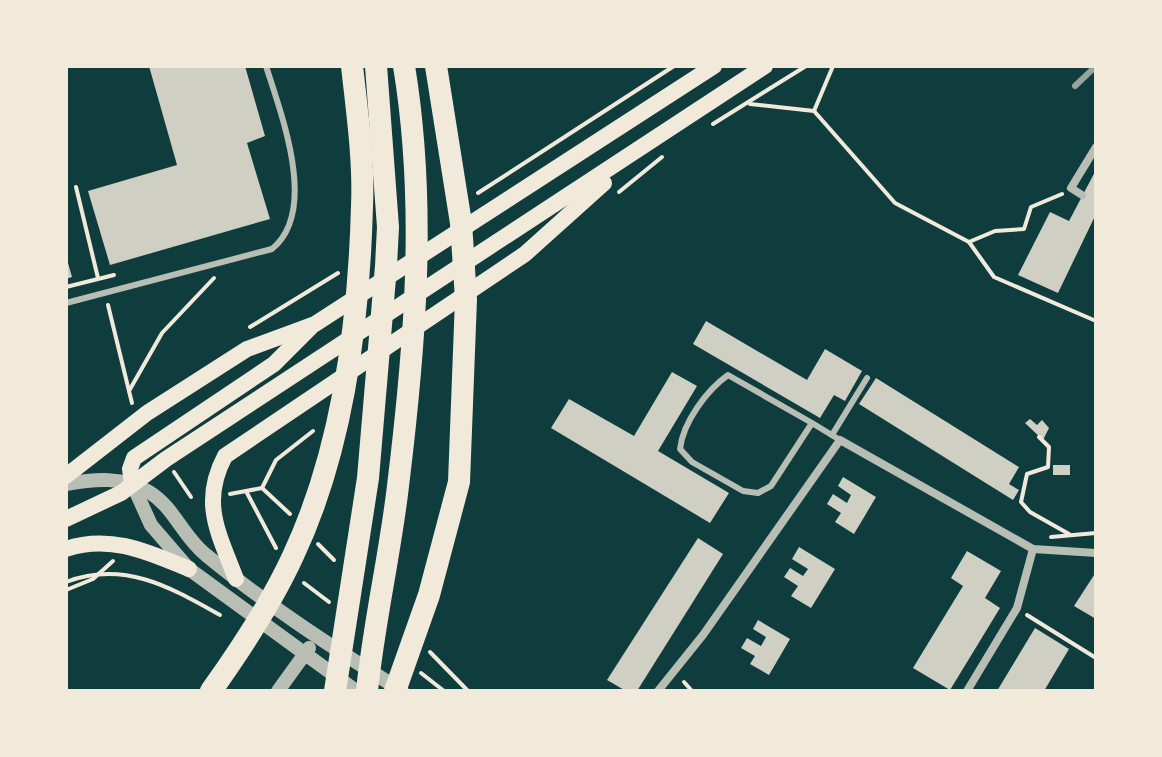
<svg xmlns="http://www.w3.org/2000/svg" width="1162" height="757" viewBox="0 0 1162 757" font-family="'Open Sans',sans-serif">
	<style>
		.building { fill: #cfcfc3 }
		.lines { fill: none; stroke-linecap: round; stroke-linejoin: round }
		.path { stroke: #f1e9da; stroke-width: 4 }
		.service { stroke: #b8beb3; stroke-width: 6 }
		.minor { stroke: #b8beb3; stroke-width: 8 }
		.tertiary { stroke: #b8beb3; stroke-width: 14 }
		.secondary { stroke: #f1e9da; stroke-width: 16 }
		.motorway { stroke: #f1e9da; stroke-width: 22 }
		.rail { stroke: #97a49c; stroke-width: 6 }
	</style>
	<rect width="100%" height="100%" fill="#0f3d3e"/>
	<g class="building">
		<polygon points="149,66 245,66 265,136 247,143 270,219 110,265 88,191 177,165"/>
		<polygon points="1096,170 1096,214 1058,293 1018,275 1050,212 1069,221"/>
		<polygon points="66,256 72,277 66,279"/>
		<polygon points="706,321 807,380 825,349 862,371 845,401 834,395 820,418 693,344"/>
		<polygon points="672,372 697,386 658,451 729,493 710,523 551,428 569,399 634,436"/>
		<polygon points="876,378 1019,467 1009,484 1019,490 1013,500 859,404"/>
		<polygon points="1030,419 1037,425 1042,420 1049,428 1043,440 1025,423"/>
		<rect x="1053" y="465" width="17" height="10"/>
		<polygon points="843,477 876,497 854,534 835,522 841,513 827,504 833,494 847,503 851,495 838,486"/>
		<polygon points="698,538 723,554 637,691 626,691 607,680"/>
		<polygon points="799,547 835,569 811,608 791,596 798,586 784,577 790,568 803,576 808,569 792,559"/>
		<polygon points="967,551 1001,571 985,598 1000,608 950,690 913,668 963,586 951,578"/>
		<polygon points="1096,572 1096,619 1074,606"/>
		<polygon points="758,620 790,639 769,675 750,664 755,656 741,648 747,638 761,646 766,637 753,629"/>
		<polygon points="1035,628 1069,649 1044,691 997,691"/>
	</g>
	<g class="lines">
		<g class="path">
			<polyline points="750,104 814,111 895,203 969,242 994,277 1096,321"/>
			<polyline points="814,111 833,66"/>
			<polyline points="713,124 806,66"/>
			<polyline points="76,187 98,278"/>
			<polyline points="619,192 662,157"/>
			<polyline points="478,193 674,66"/>
			<polyline points="969,242 995,231 1024,229 1031,207 1062,194"/>
			<polyline points="66,287 114,275"/>
			<polyline points="108,305 129,391"/>
			<polyline points="250,327 338,273"/>
			<polyline points="132,403 129,391 162,333 214,278"/>
			<polyline points="1039,437 1049,447 1048,467 1027,474 1021,502 1030,512 1069,534"/>
			<polyline points="174,472 191,497"/>
			<polyline points="262,488 290,514"/>
			<polyline points="247,493 276,548"/>
			<polyline points="230,494 262,488 276,460 313,431"/>
			<polyline points="1051,537 1096,533"/>
			<polyline points="318,544 334,560"/>
			<path d="M66,582c58,-22 104,5 154,33"/>
			<polyline points="304,583 329,602"/>
			<polyline points="66,590 93,579 113,561"/>
			<polyline points="1027,615 1096,658"/>
			<polyline points="430,652 468,691"/>
			<polyline points="421,673 444,691"/>
			<polyline points="684,682 692,691"/>
		</g>
		<g class="service">
			<path d="M66,303l206,-54c47,-38 9,-135 -6,-183"/>
			<path d="M812,423l-84,-48c-21,15 -45,47 -48,74l12,13 51,29 15,2 13,-7 41,-63 28,17"/>
			<polyline points="832,435 867,378"/>
		</g>
		<g class="minor">
			<polyline points="1082,195 1071,188 1096,147"/>
			<polyline points="658,691 703,635 840,440 1033,549 1096,553"/>
			<polyline points="967,691 1017,608 1033,549"/>
		</g>
		<g class="tertiary">
			<polyline points="132,483 151,525 189,569 356,691"/>
			<path d="M66,484c28,-5 58,-8 83,8 25,15 34,45 57,63 62,51 129,94 196,136"/>
			<polyline points="278,691 309,648"/>
		</g>
		<g class="secondary">
			<polyline points="66,476 147,413 247,349 315,324 714,66"/>
			<polyline points="132,483 130,469 134,458 274,364 311,327"/>
			<polyline points="66,519 121,493 166,459 765,66"/>
			<path d="M66,549c44,-15 82,3 123,20"/>
			<path d="M236,579c-17,-45 -36,-76 -11,-123l300,-202 79,-71"/>
		</g>
		<g class="motorway">
			<path d="M211,691c30,-42 60,-87 82,-135 50,-106 66,-235 69,-350 2,-46 -5,-94 -10,-140"/>
			<polyline points="335,691 368,478 386,266 388,227 376,66"/>
			<path d="M367,691c7,-69 23,-136 31,-205 17,-139 29,-281 6,-420"/>
			<polyline points="395,691 429,595 459,482 466,299 461,223 436,66"/>
		</g>
		<polyline class="rail" points="1075,86 1096,66"/>
	</g>
	<rect width="1162" height="757" fill="none" stroke="#f1e9da" stroke-width="136"/>
</svg>
